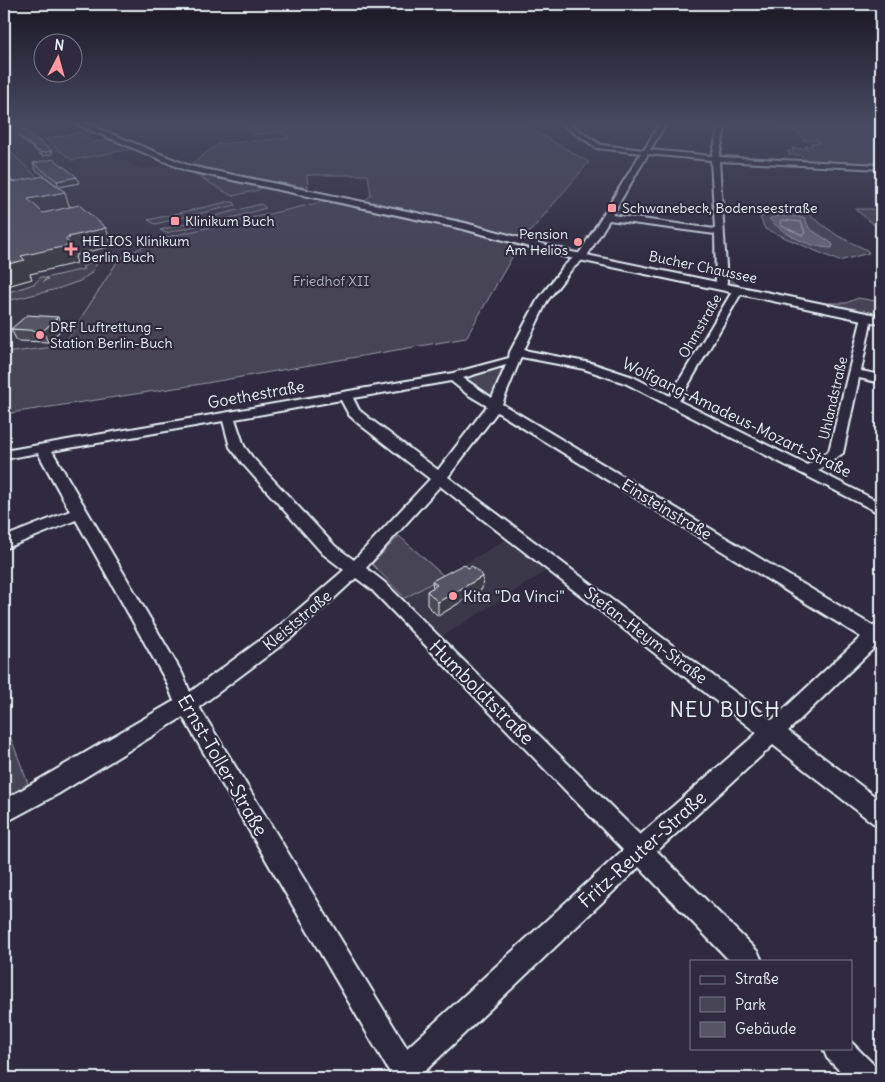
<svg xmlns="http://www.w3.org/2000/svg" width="885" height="1082" viewBox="0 0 885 1082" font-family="Delius,sans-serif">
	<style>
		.built { fill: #3b3749 }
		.green { fill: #464455; stroke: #979aa6 }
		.water { fill: #696978; stroke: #9c9fab }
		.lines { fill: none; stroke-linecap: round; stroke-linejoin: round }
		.shore { stroke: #b5bbc5; stroke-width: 1 }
		.minor-casing { stroke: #e8f1f8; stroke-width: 4 }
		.major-casing { stroke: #e8f1f8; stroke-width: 4 }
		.minor { fill: #2f2a3d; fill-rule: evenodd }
		.major { fill: #2f2a3d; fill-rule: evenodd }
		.wall { fill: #4b4957; stroke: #e8f1f8 }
		.shaded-wall { fill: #3d3c47; stroke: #e8f1f8 }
		.building { fill: #575565; stroke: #e8f1f8 }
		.poi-dot { fill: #ff9aa2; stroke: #2f2a3d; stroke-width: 2 }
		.labels { text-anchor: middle; stroke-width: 4.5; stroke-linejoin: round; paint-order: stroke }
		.far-poi-label { font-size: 14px; fill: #e8f1f8; stroke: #2f2a3d; text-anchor: start }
		.far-street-label { font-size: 14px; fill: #e8f1f8; stroke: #2f2a3d }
		.far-park-label { font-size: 14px; fill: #afb4bf; stroke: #2f2a3d }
		.street-label { font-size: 16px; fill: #e8f1f8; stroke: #2f2a3d }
		.poi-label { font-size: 16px; fill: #e8f1f8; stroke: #2f2a3d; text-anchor: start }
		.near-street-label { font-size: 19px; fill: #e8f1f8; stroke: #2f2a3d }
		.near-neighbourhood-label { font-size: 21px; letter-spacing: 1px; fill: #e8f1f8; stroke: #2f2a3d }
	</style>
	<rect width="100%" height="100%" fill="#2f2a3d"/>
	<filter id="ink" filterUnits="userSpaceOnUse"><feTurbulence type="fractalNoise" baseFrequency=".02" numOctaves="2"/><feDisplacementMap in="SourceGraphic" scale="10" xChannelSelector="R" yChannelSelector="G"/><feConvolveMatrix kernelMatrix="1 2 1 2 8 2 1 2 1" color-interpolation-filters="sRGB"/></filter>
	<g filter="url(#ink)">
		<g class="built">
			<polygon points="84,123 195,123 117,137"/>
			<polygon points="25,130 45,139 71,134 112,153 115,154 113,156 142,169 170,165 331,200 158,239 119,259 63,346 4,353 4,133"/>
			<polygon points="507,539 548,570 443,636 405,598"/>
		</g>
		<g class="green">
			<polygon points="244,123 521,123 589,162 524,239 460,220 364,201 371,195 368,175 307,175 308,188 190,165 218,144 290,138 280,132 253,135"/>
			<polygon points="789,123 881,123 881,166 805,162 801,155 789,155 788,151 794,151 792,148 807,149 805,146 812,146 811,143 820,143 817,140 804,140 798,132 782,131 779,126 791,126"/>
			<polygon points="92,130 96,132 82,136 95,142 110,139 133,149 72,160 45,139"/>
			<polygon points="4,146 49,188 89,221 4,238"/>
			<polygon points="199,173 262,187 259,190 232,196 195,174"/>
			<polygon points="331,200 451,226 519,245 466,338 195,385 4,414 4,353 63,346 119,259 158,239"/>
			<polygon points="227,202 234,202 236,205 155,224 148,220"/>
			<polygon points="261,204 266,208 235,217 166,233 160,230"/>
			<polygon points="855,209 881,209 881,227 878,228"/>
			<polygon points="802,210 838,236 867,250 869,253 839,261 765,229 760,217 769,214"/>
			<path d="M99,256l2,1 -10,16 -11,8 -23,8 -46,11 -5,-7 28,-9 8,-8 3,4 -2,2 5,-3 -3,-1 39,-9 -2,-2c8,-3 9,-10 17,-11z"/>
			<polygon points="727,277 738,285 824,303 846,303 858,298 881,302 881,316 727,283"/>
			<polygon points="500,366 505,369 492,397 456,378"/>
			<polygon points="399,536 444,576 405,598 372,564"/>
			<polygon points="4,720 29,786 4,799"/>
		</g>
		<path class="water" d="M789,215l16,3 4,10 24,16 -1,4c-21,0 -48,-13 -63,-29l6,-3z"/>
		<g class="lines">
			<polygon class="shore" points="782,220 801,222 805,233 802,235 782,226 780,223"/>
			<defs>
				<g id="minor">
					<path d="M560,123h8l33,22 43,5 16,-27h6l-16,27 62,6 8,-33h6l-7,34 162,8v4l-162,-8 8,121 -2,6h-8l-1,-2 -1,-52 -106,-14 -22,36 -16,14 -24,31 -23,49 67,13 42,14 37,19 63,-106 5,-3 4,1 1,2 -64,111 128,64 22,-14 33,-134 5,-3 4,1 1,2 -11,54 20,4v8l-22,-5 -16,75 -25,18 63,32v11l-256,-131 -41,-14 -63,-12 -19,47 371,222 8,-3v24l-5,-1 -88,85 93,70v25l-8,-3 -100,-78 -116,106 101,101 4,9h-32l-91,-94 -217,207 2,4h-31l-210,-361 -125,77 -54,29v-23l170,-99 -8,-20 -90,-161 -72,29v-12l66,-26 -32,-58 -34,6v-8l449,-78 56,-15 1,-6 27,-51 27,-35 16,-14 61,-99 -44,-5zM648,154l63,6 4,69 -103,-14zM506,365l-14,33 -29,-20zM451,381l16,13 20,12 -49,64 -69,-52 -10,-8 -6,-12zM341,400l8,15 10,9 71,55 -76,81 -19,-14 -83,-89 -8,-11 -9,-27zM497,412l364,225 -89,83 -324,-243zM223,421l7,26 12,16 81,91 21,16 -66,57 -88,65 -8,-19 -130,-222zM440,486l317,247 -117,102 -256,-253 -18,-14zM356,578l16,12 251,260 -216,198 -208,-341 92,-69z"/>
					<polygon points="851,1042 877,1068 881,1078 847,1078 827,1058 823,1048 851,1048"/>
				</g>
				<polygon id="major" points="74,123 85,123 190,166 465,223 572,252 881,316 881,324 570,258 463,229 185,170"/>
			</defs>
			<use href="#minor" class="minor-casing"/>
			<use href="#major" class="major-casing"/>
			<use href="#minor" class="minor"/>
			<use href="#major" class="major"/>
		</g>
		<g class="wall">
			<polygon points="18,135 52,151 52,154 42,156 19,137"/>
			<polygon points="33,163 79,183 59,187 35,169"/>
			<polygon points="11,329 62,329 48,342 17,341"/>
			<polygon points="432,581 482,589 438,616 427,605 427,591 433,588"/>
		</g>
		<g class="shaded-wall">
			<polygon points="52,151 52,154 42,156 41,153"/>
			<polygon points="77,177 79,183 59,187 57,181"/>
			<polygon points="65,192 70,209 34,216 28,199"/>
			<polygon points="106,228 112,246 75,255 76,257 75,257 77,263 30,274 32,279 4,287 4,265 21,256 65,239 68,237"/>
			<polygon points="58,317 62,329 48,342 43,331"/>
			<polygon points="483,576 482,589 438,616 438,602"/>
		</g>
		<g class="building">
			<polygon points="23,129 52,151 41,153 18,135"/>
			<polygon points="54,159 77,177 57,181 33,163"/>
			<polygon points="4,174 13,182 44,176 65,192 28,199 43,213 79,205 106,228 68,237 70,238 65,239 71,245 21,256 25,260 4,265 4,232 7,231 4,227"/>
			<polygon points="27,315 58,317 43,331 11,329"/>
			<polygon points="464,564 468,568 472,566 483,576 438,602 427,591 437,585 432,581"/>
		</g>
	</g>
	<linearGradient id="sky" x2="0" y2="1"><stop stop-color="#1a1722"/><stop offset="0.45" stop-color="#474a62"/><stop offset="1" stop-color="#474a62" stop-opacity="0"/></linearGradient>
	<rect width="885" height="275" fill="url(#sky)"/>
	<g class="poi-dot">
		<rect x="607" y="203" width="10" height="10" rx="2.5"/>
		<rect x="170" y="216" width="10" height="10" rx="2.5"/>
		<circle cx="578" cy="242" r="5"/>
		<path d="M68.5 241.5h5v5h5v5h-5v5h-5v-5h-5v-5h5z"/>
		<circle cx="40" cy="335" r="5"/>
		<circle cx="453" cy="596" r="5"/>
	</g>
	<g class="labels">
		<g class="far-poi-label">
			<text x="622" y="213">Schwanebeck, Bodenseestraße</text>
			<text x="185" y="226">Klinikum Buch</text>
			<text x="568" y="239" text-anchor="end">Pension<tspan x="568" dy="16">Am Helios</tspan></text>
			<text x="82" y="246">HELIOS Klinikum<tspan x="82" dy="16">Berlin Buch</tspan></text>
			<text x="50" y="332">DRF Luftrettung –<tspan x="50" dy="16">Station Berlin-Buch</tspan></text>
		</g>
		<g class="far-street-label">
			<text transform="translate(703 267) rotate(12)" y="5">Bucher Chaussee</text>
			<text transform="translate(700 326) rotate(-60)" y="5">Ohmstraße</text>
			<text transform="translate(833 398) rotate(-77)" y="5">Uhlandstraße</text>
		</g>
		<g class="far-park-label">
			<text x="331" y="286">Friedhof XII</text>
		</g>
		<g class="street-label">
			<text transform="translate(256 394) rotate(-10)" y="6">Goethestraße</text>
			<text transform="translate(737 417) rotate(26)" y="6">Wolfgang-Amadeus-Mozart-Straße</text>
			<text transform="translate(667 509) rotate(31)" y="6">Einsteinstraße</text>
			<text transform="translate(297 620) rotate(-40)" y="6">Kleiststraße</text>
			<text transform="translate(646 635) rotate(37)" y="6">Stefan-Heym-Straße</text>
		</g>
		<g class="poi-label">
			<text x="463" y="602">Kita "Da Vinci"</text>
		</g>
		<g class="near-street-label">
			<text transform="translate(482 692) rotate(45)" y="7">Humboldtstraße</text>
			<text transform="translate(223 765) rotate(60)" y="7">Ernst-Toller-Straße</text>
			<text transform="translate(642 849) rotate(-42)" y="7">Fritz-Reuter-Straße</text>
		</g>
		<g class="near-neighbourhood-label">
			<text x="725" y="717">NEU BUCH</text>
		</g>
	</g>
	<rect width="885" height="1082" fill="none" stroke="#2f2a3d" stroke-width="20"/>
	<rect x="10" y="10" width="865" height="1062" fill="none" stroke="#e8f1f8" stroke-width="2" filter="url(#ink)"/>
	<rect x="690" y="960" width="162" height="90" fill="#2f2a3d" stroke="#797a88"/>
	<rect x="700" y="976" width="25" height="8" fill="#2f2a3d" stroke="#797a88"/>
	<text x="735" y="984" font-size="15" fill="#e8f1f8">Straße</text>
	<rect x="700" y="997" width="25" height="15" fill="#464455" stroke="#797a88"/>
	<text x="735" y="1010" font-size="15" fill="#e8f1f8">Park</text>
	<rect x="700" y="1022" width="25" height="15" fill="#575565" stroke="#797a88"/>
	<text x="735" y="1034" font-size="15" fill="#e8f1f8">Gebäude</text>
	<g transform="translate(58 58) rotate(6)"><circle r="24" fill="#2f2a3d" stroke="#797a88"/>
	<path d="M0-4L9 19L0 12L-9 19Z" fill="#ff9aa2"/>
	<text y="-8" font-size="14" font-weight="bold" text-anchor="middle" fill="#e8f1f8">N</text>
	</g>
</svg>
